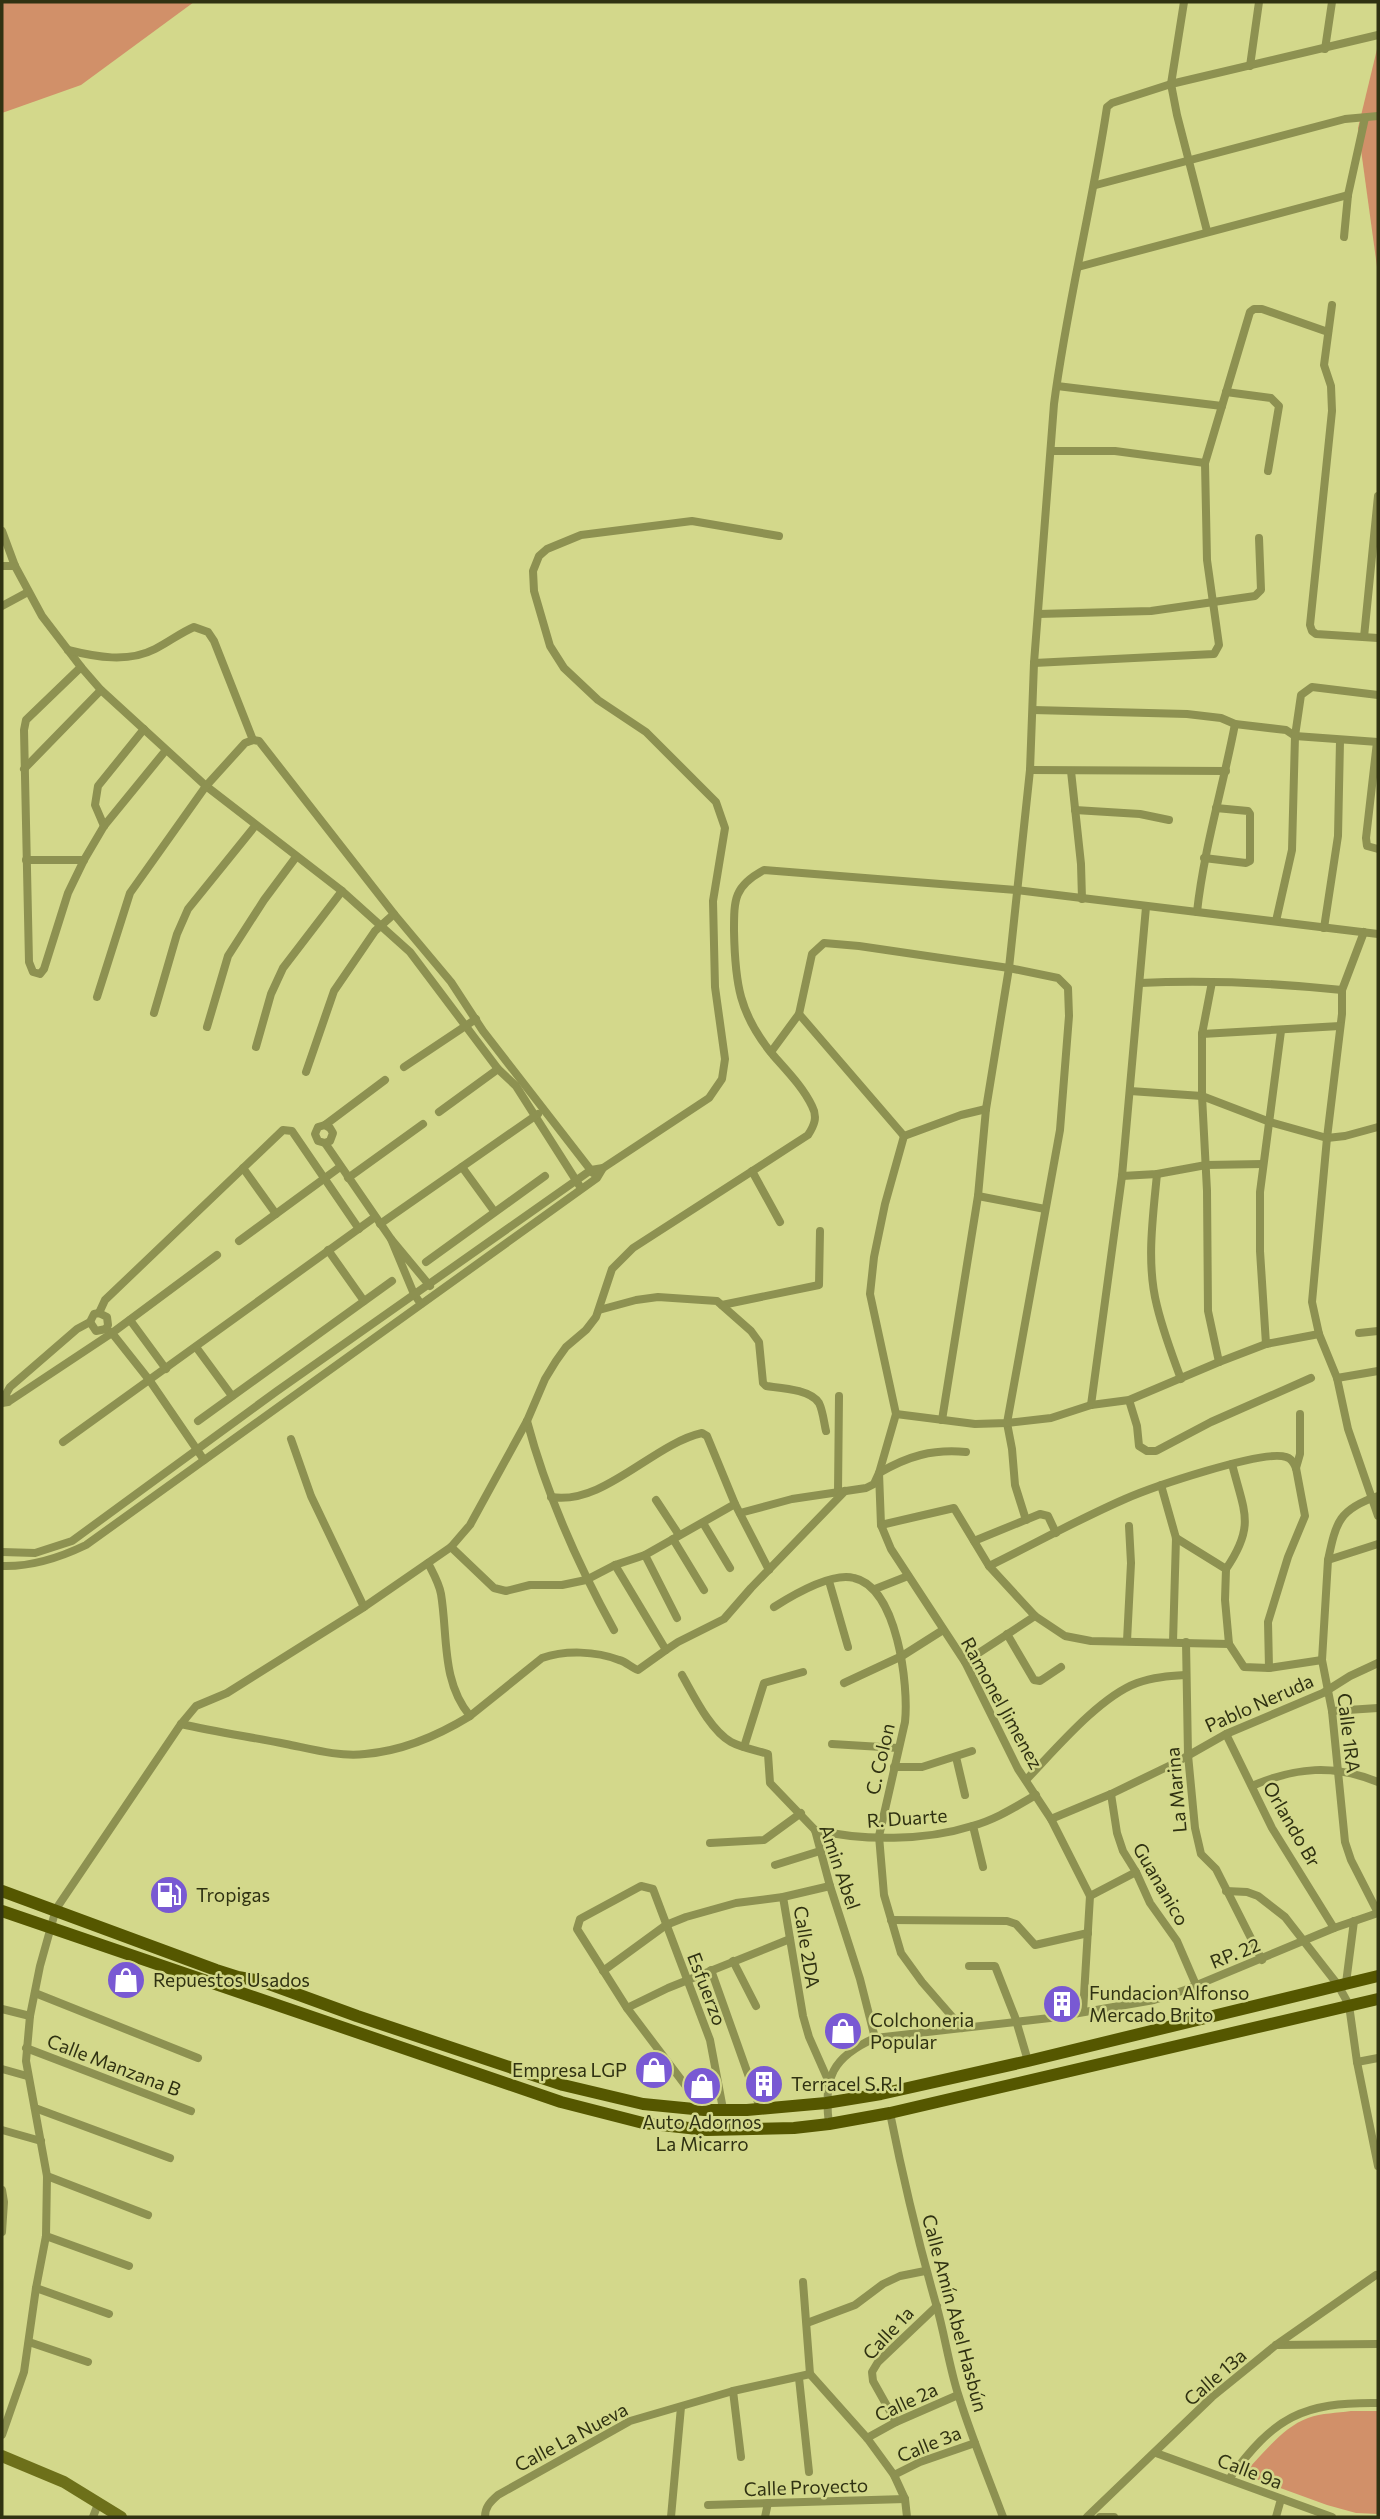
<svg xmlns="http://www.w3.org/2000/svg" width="1380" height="2519" viewBox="0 0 1380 2519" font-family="Commissioner,sans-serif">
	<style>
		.green { fill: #d19069 }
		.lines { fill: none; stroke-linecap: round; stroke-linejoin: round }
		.street { stroke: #8d9151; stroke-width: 8 }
		.secondary { stroke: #6d701a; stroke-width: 12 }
		.primary { stroke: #555700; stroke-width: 12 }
		.labels { text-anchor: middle; stroke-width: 5; stroke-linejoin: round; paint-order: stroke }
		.street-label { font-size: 19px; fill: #303212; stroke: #d3d88b }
		.poi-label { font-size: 19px; fill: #303212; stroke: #d3d88b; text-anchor: start }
	</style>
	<rect width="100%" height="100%" fill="#d3d88b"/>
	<g class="green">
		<polygon points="2,2 194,2 81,85 2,113"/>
		<polygon points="1378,45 1378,274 1358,128"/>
		<path d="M1351,2411h27v103l-22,-1 -29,-8 -82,-30 1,-4c18,-18 37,-44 62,-53 14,-5 29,-5 43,-7z"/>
	</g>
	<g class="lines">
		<g class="street">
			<polyline points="1184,2 1171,84 1177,115 1207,231"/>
			<polyline points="1325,49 1332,2"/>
			<polyline points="1250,66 1259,2"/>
			<polyline points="1096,185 1345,119 1378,116"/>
			<polyline points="1344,237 1348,195 1365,118"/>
			<polyline points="1078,267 1348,195"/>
			<polyline points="1332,305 1324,365 1331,386 1332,411 1310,625 1312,631 1316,634 1378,638"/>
			<polyline points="1057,386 1222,406"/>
			<polyline points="1226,392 1271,398 1279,406 1268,471"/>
			<polyline points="1051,451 1115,451 1205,463"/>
			<polyline points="2,531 15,566 42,616 81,667"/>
			<polyline points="2,566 15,566"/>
			<polyline points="2,606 28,592"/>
			<polyline points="1038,614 1151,611 1255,596 1261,590 1259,538"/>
			<polyline points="1364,637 1378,496"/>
			<path d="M68,650c28,7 60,13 87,-1 14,-7 25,-16 39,-22l14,5 6,9 39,99"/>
			<polyline points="1034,663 1214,654 1219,645 1207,560 1205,463 1250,312 1254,309 1262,309 1328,332"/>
			<polyline points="1033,710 1187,714 1221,718 1235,724 1286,730 1295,736 1378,742"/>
			<polyline points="1377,742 1366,838 1367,846 1378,849"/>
			<polyline points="166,750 104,826 84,860 68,893 44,969 40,974 33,972 29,962 24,730 26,720 81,667 101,690 206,786 342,891 410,952 498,1069 516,1086 579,1185"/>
			<polyline points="24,769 101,690"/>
			<polyline points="1030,770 1226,771"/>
			<polyline points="1071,771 1081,864 1082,899"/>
			<polyline points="1075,810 1140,814 1169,820"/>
			<polyline points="104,826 95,805 98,786 144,729"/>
			<polyline points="1204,858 1246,863 1250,861 1250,814 1248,811 1216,808"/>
			<polyline points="26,860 84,860"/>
			<path d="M1197,912c7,-64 26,-125 38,-188"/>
			<polyline points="1276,921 1292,850 1295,736 1301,695 1312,687 1378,695"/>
			<polyline points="1324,928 1338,836 1340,741"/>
			<polyline points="1364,932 1342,990 1342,1014 1327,1138 1312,1302 1319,1334 1337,1378 1348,1429 1378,1516"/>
			<polyline points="1212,982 1202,1034 1202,1096 1207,1191 1208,1311 1219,1362"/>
			<path d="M1140,983c67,-3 135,0 202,7"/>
			<polyline points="97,997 130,893 206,786 245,743 253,740 259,741 394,914 451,982 483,1031 593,1173"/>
			<polyline points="154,1013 177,934 188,909 255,826"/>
			<polyline points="799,1014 812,954 824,943 859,946 1009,968 1058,978 1068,988 1069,1016 1060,1130 1007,1423 1012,1449 1015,1485 1026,1520"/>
			<polyline points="207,1027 228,956 264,900 296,857"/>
			<polyline points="1202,1034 1340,1026"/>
			<polyline points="256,1047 271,994 283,968 342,891"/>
			<polyline points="771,1052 799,1014 904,1136"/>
			<polyline points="404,1067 476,1019"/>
			<polyline points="306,1072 334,991 375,931 394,914"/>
			<polyline points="385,1080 325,1125 318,1127 315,1134 318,1141 325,1143 391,1239"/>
			<polyline points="1130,1091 1202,1096 1270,1122 1327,1138 1345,1136 1378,1127"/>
			<polyline points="439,1112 498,1069"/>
			<polyline points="904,1136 885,1204 874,1257 870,1294 896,1414 879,1473 881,1525 891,1549 965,1662 1018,1769 1051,1819 1090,1896 1083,2012"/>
			<polyline points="904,1136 961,1115 986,1109"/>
			<polyline points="325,1143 330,1141 333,1133 330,1128 325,1125"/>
			<polyline points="462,1167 494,1211"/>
			<polyline points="243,1168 276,1214"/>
			<polyline points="603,1168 709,1098 722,1079 725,1059 715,987 713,901 725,828 716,802 646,732 598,700 564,668 550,646 534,591 533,571 539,556 547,549 581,535 692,521 779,536"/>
			<polyline points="752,1171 780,1222"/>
			<path d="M1157,1174c-4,43 -11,89 0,132 6,25 15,49 24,73"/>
			<polyline points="1122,1176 1157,1174 1206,1165 1263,1164"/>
			<polyline points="348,1178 423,1124"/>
			<polyline points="978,1196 1045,1209"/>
			<polyline points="380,1224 538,1114"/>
			<polyline points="239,1241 340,1167"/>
			<polyline points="328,1250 364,1301"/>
			<polyline points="426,1262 545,1176"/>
			<polyline points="421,1304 414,1294 391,1239 430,1286"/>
			<polyline points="722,1305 819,1285 820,1231"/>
			<path d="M599,1310l37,-10 22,-3 59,4 34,30 8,11 4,41 3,3c14,2 44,3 53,17 4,8 5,20 7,28"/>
			<polyline points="99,1313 105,1300 283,1130 292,1131 359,1229"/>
			<polyline points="130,1320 166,1369"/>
			<polyline points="90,1322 96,1331 106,1329"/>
			<polyline points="1359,1333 1378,1331"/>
			<polyline points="1266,1344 1260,1251 1260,1192 1281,1031"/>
			<polyline points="196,1347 232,1396"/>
			<polyline points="1337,1378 1378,1371"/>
			<polyline points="1129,1400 1137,1426 1139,1446 1147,1451 1156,1451 1211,1422 1311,1378"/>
			<polyline points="2,1403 8,1402 112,1333 106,1329 108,1325 107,1317 99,1313 94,1314 90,1322 77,1329 10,1387 6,1394 8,1402"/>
			<polyline points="1091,1405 1122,1176 1146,907"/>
			<polyline points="896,1414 975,1424 1007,1423 1051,1418 1091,1405 1129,1400 1219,1362 1266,1344 1319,1334"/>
			<path d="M942,1420l36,-224 8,-87 23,-141 21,-198 4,-107 20,-259c13,-100 38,-197 53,-297l5,-4 59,-19 207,-49"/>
			<polyline points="198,1421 392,1281"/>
			<path d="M527,1421c20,75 50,142 87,209"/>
			<polyline points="291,1439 311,1496 364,1607"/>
			<polyline points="63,1442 375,1217"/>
			<polyline points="204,1460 150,1381 112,1333 217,1255"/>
			<polyline points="1296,1468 1300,1454 1300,1414"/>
			<polyline points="1161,1485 1176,1538 1173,1642"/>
			<polyline points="838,1492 839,1396"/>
			<path d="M551,1497c52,9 102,-53 151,-64l5,3 28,68 34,66"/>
			<polyline points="656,1500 679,1535"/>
			<path d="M740,1513l52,-14 74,-11 8,-4 5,-11c29,-17 53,-24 87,-21"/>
			<polyline points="703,1523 730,1568"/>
			<polyline points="881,1525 954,1508 989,1566 1035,1616 1065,1636 1091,1641 1229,1644"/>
			<polyline points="1176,1538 1226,1569 1225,1600 1229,1644 1244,1667 1269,1668 1322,1660"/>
			<polyline points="673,1539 704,1590"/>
			<polyline points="974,1541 1040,1514 1048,1516 1056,1533"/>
			<polyline points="1378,1544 1328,1560 1322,1660 1332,1711 1345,1842 1351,1860 1378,1913"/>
			<polyline points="451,1547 494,1588 506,1591 530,1585 562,1585 586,1580 615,1565 645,1555 735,1504"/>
			<path d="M2,1552l33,1 37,-12 205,-150 314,-221 12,-2 -6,10 -511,367c-27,13 -54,22 -84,21"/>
			<polyline points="645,1555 677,1618"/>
			<path d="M1328,1560c8,-38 11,-51 50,-64"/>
			<path d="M428,1563c5,10 11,20 13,31 7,42 0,87 29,122l72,-58c23,-8 54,-7 77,2 8,2 12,8 19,10l28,-20 -51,-85"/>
			<path d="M989,1566c45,-22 90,-47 136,-67 25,-11 138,-50 161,-42 5,1 8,6 10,11l9,48 -17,41 -20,65 1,46"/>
			<path d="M1226,1569c30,-44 18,-57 6,-105"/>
			<polyline points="829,1581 848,1647"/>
			<polyline points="875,1589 908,1576"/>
			<path d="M774,1607c19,-12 57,-35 80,-29 43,9 55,107 51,144l-26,114 5,59 17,58 21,29 40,46"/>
			<polyline points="1007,1634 1034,1680 1040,1681 1061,1667"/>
			<polyline points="1127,1641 1131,1563 1129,1526"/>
			<polyline points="1186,1642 1188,1755 1195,1828 1201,1854 1216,1869 1262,1960"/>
			<polyline points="666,1650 678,1642 724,1619 751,1588 845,1491"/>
			<polyline points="965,1662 1035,1616"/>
			<path d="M682,1675c12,21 28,55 49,67 11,6 25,8 37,12l2,29 45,47 15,56 30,93 15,59"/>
			<polyline points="844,1683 902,1656 943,1630"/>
			<polyline points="1332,1711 1378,1708"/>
			<path d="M181,1724c35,8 70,13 105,20 25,5 53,13 79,10 37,-3 74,-19 105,-38"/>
			<polyline points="1226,1734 1272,1828 1334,1928"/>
			<polyline points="832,1744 898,1748"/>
			<polyline points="744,1747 764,1683 803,1672"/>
			<polyline points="956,1757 965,1795"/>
			<polyline points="894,1767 922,1767 972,1751"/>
			<path d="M1026,1780c28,-29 73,-83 111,-97 16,-6 33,-7 49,-8"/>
			<path d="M1252,1786c44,-19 82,-22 126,-4"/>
			<polyline points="1111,1794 1117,1833 1123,1851 1136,1872 1150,1903 1177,1941 1196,1985"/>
			<polyline points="1051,1819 1111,1794 1175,1763 1226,1734 1323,1693 1350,1676 1378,1663"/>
			<polyline points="973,1826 983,1867"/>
			<path d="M815,1830c48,11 110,11 157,-4 23,-6 43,-19 64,-31"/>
			<polyline points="710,1843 764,1840 801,1813"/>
			<polyline points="775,1865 820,1851"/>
			<polyline points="1226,1891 1247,1892 1258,1896 1285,1917 1338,1985 1349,2005 1357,2062 1378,2166"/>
			<polyline points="1090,1896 1136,1872"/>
			<polyline points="783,1897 803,2016 809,2037 828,2080"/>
			<polyline points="891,1920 1007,1921 1016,1924 1035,1945 1088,1933"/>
			<polyline points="733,1961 756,2006"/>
			<polyline points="969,1966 995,1966 1015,2017 1028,2061"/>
			<polyline points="711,1970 760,2108"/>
			<polyline points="603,1971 666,1925 686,1917 736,1903 783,1897 830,1886"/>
			<polyline points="1346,1983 1354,1921"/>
			<polyline points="35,1993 198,2058"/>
			<polyline points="627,2008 668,1988 790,1939"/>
			<polyline points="2,2009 30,2016"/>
			<polyline points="26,2048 191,2111"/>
			<polyline points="1357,2062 1378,2058"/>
			<polyline points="2,2069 27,2076"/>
			<polyline points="35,2108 170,2158"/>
			<polyline points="704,2110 627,2008 577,1929 580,1919 641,1886 653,1889 710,2040 723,2109"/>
			<path d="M890,2113c13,65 28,128 46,191 9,31 13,63 23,93 13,41 29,80 44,120"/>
			<path d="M829,2124c-6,-46 3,-67 46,-86l175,-20 104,-18 31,-10 149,-62 44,-15"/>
			<polyline points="2,2130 41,2141"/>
			<polyline points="47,2176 148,2215"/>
			<polyline points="2,2190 4,2202 2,2232"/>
			<polyline points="46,2236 129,2266"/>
			<polyline points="803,2282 810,2374 867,2438 894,2475 905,2499 907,2517"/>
			<polyline points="36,2288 109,2314"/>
			<polyline points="807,2323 855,2305 883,2284 900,2276 925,2271"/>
			<polyline points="29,2342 88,2362"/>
			<polyline points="1276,2345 1378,2344"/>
			<polyline points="799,2378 809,2472"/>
			<polyline points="733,2391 741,2457"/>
			<polyline points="896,2422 873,2381 872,2372 878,2362 937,2306"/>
			<path d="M2,2435l22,-63 12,-84 10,-52 1,-60 -21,-115 4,-45 10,-50 16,-57 125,-185 15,-18 31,-13 137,-86 87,-60 19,-22 57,-104 18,-42 11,-18 10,-14 20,-17 10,-13 16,-48 21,-21 175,-113c6,-9 10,-18 4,-29 -9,-19 -25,-35 -39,-51 -34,-41 -38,-72 -39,-124 0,-32 0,-45 30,-61l252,20 362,44"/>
			<polyline points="867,2438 896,2422 958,2395"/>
			<polyline points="1156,2453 1332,2517"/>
			<polyline points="894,2475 920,2462 975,2443"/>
			<path d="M1229,2479c45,-62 73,-77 149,-76"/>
			<polyline points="708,2505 905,2499"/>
			<polyline points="93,2517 98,2504"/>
			<path d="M485,2517c0,-10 5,-15 13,-22l132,-74 103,-30 77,-17"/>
			<polyline points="671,2517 681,2407"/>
			<polyline points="765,2517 768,2503"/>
			<polyline points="1087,2517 1212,2397 1276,2345 1376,2275"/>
			<polyline points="1100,2517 1114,2517"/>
			<polyline points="1276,2517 1281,2499"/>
		</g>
		<polyline class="secondary" points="2,2456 64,2482 121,2517"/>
		<g class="primary">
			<polyline points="2,1891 216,1970 238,1977 261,1981 357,2016 563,2085 643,2104 704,2110 747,2110 826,2103 881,2094 1028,2061 1378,1976"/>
			<polyline points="2,1911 561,2102 643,2123 707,2130 794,2128 829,2124 890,2113 1378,1999"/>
		</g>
	</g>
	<defs>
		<symbol id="fuel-disc" viewBox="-11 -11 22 22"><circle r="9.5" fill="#7959d3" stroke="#d3d88b"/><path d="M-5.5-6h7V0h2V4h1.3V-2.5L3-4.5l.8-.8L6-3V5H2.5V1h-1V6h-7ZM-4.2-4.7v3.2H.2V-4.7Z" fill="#fff"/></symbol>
		<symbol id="shop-disc" viewBox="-11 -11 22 22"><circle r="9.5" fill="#7959d3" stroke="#d3d88b"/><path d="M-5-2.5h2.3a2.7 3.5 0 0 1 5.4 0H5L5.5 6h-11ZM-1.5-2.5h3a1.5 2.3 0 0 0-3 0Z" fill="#fff"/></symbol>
		<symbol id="building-disc" viewBox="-11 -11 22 22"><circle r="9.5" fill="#7959d3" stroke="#d3d88b"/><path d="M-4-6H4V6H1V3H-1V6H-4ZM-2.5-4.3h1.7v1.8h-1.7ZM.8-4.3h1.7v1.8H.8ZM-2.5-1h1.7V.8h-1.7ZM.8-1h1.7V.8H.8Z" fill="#fff"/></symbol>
	</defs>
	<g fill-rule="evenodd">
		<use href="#fuel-disc" x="147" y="1873" width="44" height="44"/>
		<use href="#shop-disc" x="104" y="1958" width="44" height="44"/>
		<use href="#building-disc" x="1040" y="1982" width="44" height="44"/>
		<use href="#shop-disc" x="821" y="2009" width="44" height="44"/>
		<use href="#shop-disc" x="632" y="2048" width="44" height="44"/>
		<use href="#building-disc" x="742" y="2062" width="44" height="44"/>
		<use href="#shop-disc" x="680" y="2064" width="44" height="44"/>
	</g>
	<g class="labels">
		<g class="street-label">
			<text transform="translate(1002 1703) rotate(61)" y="7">Ramonel Jimenez</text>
			<text transform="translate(1259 1703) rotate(-24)" y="7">Pablo Neruda</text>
			<text transform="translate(1349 1733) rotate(83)" y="7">Calle 1RA</text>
			<text transform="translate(880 1759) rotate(-77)" y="7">C. Colon</text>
			<text transform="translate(1176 1790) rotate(-95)" y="7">La Marina</text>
			<text transform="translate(907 1818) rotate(-4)" y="7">R. Duarte</text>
			<text transform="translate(1292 1824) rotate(60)" y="7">Orlando Br</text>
			<text transform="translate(840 1867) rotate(71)" y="7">Amin Abel</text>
			<text transform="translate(1161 1884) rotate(60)" y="7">Guananico</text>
			<text transform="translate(807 1947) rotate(81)" y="7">Calle 2DA</text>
			<text transform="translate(1235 1953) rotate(-22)" y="7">RP. 22</text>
			<text transform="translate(707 1989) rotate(69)" y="7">Esfuerzo</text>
			<text transform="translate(114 2065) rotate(21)" y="7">Calle Manzana B</text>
			<text transform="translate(955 2313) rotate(75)" y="7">Calle Amín Abel Hasbún</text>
			<text transform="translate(888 2333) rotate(-47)" y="7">Calle 1a</text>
			<text transform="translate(1215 2377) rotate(-41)" y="7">Calle 13a</text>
			<text transform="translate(906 2402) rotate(-25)" y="7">Calle 2a</text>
			<text transform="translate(571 2437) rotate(-28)" y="7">Calle La Nueva</text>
			<text transform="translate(929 2444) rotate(-22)" y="7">Calle 3a</text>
			<text transform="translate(1250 2471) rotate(21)" y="7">Calle 9a</text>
			<text transform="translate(806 2487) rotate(-2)" y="7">Calle Proyecto</text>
		</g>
		<g class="poi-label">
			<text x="196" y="1902">Tropigas</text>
			<text x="153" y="1987">Repuestos Usados</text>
			<text x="1089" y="2000">Fundacion Alfonso<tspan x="1089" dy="22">Mercado Brito</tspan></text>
			<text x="870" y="2027">Colchoneria<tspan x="870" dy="22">Popular</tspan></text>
			<text x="627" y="2077" text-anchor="end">Empresa LGP</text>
			<text x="791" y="2091">Terracel S.R.I</text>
			<text x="702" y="2129" text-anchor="middle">Auto Adornos<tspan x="702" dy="22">La Micarro</tspan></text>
		</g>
	</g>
	<rect width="1380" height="2519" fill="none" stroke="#303212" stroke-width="7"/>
</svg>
